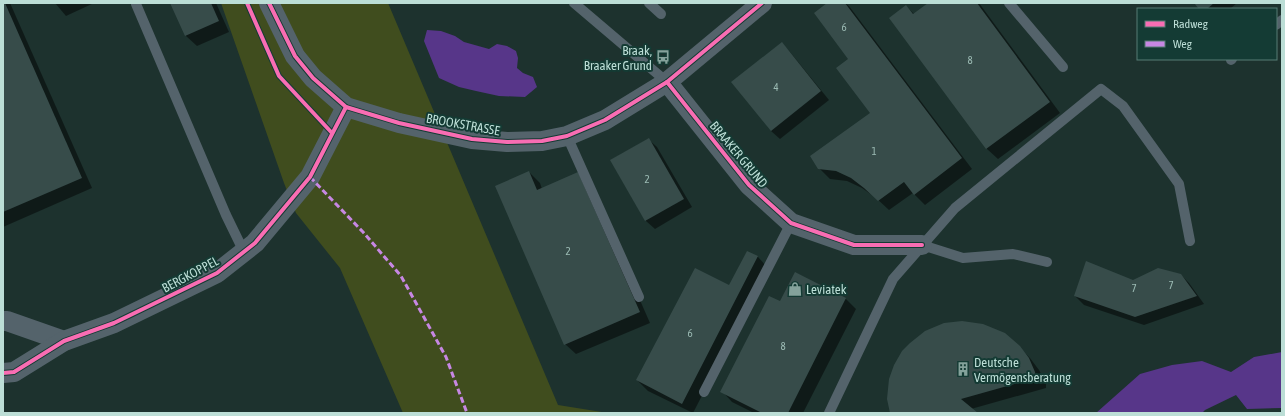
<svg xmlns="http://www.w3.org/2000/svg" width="1285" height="416" viewBox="0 0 1285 416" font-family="'Asap Condensed',sans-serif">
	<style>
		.green { fill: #404d1e }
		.water { fill: #573689 }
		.shadow { fill: #0007 }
		.building { fill: #374c4a }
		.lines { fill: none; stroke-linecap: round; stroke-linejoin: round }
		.service { stroke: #54636b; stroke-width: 10 }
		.minor { stroke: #54636b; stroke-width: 20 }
		.quiet { stroke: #c787e3; stroke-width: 3; stroke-dasharray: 6 3; stroke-linecap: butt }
		.cycleway-casing { stroke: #143b34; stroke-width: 6 }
		.cycleway { stroke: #f96db3; stroke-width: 4 }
		.labels { text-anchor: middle; stroke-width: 4; stroke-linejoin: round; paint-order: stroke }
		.number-label { font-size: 11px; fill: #9bbab3 }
		.poi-label { font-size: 13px; fill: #bcded6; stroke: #143b34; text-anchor: start }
		.street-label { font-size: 13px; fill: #bcded6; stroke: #143b34 }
	</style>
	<rect width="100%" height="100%" fill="#1d322e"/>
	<polygon class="green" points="221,3 388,3 558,405 608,413 403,413 340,268 296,213 284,183"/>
	<g class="water">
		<polygon points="427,30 441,31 455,36 464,42 489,49 497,44 507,46 516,51 518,58 517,68 523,73 533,77 537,87 525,97 499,96 476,91 459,87 439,78 424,41"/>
		<polygon points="1282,352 1282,408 1247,409 1236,395 1205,410 1202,413 1096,413 1140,374 1172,365 1202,361 1231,372 1254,357"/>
	</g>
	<g class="shadow">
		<polygon points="3,3 10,3 92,188 3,227"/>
		<polygon points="55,3 94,3 66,16"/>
		<polygon points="172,3 216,3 229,32 197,46 186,36"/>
		<polygon points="829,3 845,3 849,6 972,169 925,205 913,193 889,210 876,198 862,188 847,181 830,179 819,168 871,113"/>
		<polygon points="929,3 979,3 1060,113 998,159 987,149 890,18 906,6 914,14"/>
		<polygon points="1195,3 1237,3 1230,9 1200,9"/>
		<polygon points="782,43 790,52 829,100 780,139 771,131"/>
		<polygon points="648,139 657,147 692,207 655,229 646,221 611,160"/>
		<polygon points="529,172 540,183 542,189 589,184 650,323 576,354 565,344"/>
		<polygon points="747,252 758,257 768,268 693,413 648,391 637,380 729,287"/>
		<polygon points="796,273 846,299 856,309 803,413 754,413 732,402 722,391 781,302"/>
		<polygon points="1180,274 1189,283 1204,304 1144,325 1084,305 1075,296 1134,281"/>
		<polygon points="1019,347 1030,358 1039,370 1046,383 1046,388 971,409 976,413 891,413"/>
	</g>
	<g class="building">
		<polygon points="3,3 5,3 82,178 3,212"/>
		<polygon points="170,3 211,3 219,21 185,36"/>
		<polygon points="827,3 845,3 962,158 914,195 904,182 878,201 864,188 851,178 836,171 818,169 810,156 870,113 836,68 848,59 814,13"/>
		<polygon points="928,3 977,3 1050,102 986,149 889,18 906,5 913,14"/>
		<polygon points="1194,3 1214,3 1207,9 1199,9"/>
		<polygon points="782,42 821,91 771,131 731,82"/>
		<polygon points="649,138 684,199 645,221 610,160"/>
		<polygon points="529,171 537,190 578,172 640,312 564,345 495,186"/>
		<polygon points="747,251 758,256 682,404 636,380 695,268 729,285"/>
		<polygon points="1086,261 1133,280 1158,268 1181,274 1197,296 1135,317 1074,296"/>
		<polygon points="795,272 846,298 788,413 762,413 720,392 769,296 780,301"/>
		<polygon points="962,321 983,324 1005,333 1020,346 1029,358 1035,372 1036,378 961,399 978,413 890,413 887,399 889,379 894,365 902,351 910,343 925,331 944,323"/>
	</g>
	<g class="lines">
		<g class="service">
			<polyline points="574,3 667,82"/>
			<polyline points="649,3 661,14"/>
			<polyline points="1009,3 1063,67"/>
			<polyline points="136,4 226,215 244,252"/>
			<polyline points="1276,25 1282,20"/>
			<polyline points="1231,60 1232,59"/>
			<polyline points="567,136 639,297"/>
			<polyline points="922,245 963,258 1013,254 1047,262"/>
			<polyline points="704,392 791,223"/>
			<polyline points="829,413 893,279 955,208 1101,89 1123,106 1179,184 1190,241"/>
		</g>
		<g class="minor">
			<polyline points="269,3 295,56 313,78 346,107 399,123 472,139 507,142 542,141 567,136 605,120 667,82 762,3"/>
			<polyline points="667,82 749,185 791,223 854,245 922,245"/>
			<polyline points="3,321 7,321 64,341"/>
			<polyline points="3,373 14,372 64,341 114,323 217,273 255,243 310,177 346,107"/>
		</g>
		<polyline class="quiet" points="310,177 363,232 401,276 446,357 467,413"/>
		<defs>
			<g id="cycleway">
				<polyline points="247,3 279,76 332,133"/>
				<polyline points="269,3 295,56 313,78 346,107 399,123 472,139 507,142 542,141 567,136 605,120 667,82 762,3"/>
				<polyline points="667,82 749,185 791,223 854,245 922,245"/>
				<polyline points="3,373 14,372 64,341 114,323 217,273 255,243 310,177 346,107"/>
			</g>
		</defs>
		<use href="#cycleway" class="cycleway-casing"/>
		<use href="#cycleway" class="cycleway"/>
	</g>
	<defs>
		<symbol id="bus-bare" viewBox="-9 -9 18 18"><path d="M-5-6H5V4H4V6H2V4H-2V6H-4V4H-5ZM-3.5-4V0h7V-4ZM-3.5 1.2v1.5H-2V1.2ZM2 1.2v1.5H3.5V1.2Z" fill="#84a29b" stroke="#143b34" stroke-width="2.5" paint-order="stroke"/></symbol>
		<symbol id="shop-bare" viewBox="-9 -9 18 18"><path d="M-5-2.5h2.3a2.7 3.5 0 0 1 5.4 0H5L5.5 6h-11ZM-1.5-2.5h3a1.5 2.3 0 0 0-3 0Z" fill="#84a29b" stroke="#143b34" stroke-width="2.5" paint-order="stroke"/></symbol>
		<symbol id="building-bare" viewBox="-9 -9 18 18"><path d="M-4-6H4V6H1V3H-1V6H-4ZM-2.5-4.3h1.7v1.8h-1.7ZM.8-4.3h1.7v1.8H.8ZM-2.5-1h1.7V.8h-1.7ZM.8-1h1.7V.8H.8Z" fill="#84a29b" stroke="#143b34" stroke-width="2.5" paint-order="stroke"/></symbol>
	</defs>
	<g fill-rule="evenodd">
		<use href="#bus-bare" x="653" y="47" width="20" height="20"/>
		<use href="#shop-bare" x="785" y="279" width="20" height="20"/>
		<use href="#building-bare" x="953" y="359" width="20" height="20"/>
	</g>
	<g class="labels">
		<g class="number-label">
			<text x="844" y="31">6</text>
			<text x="970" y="64">8</text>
			<text x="776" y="91">4</text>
			<text x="874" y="155">1</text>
			<text x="647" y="183">2</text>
			<text x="568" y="255">2</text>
			<text x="1171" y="289">7</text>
			<text x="1134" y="292">7</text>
			<text x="690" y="337">6</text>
			<text x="783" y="350">8</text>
		</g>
		<g class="poi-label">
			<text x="652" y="55" text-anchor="end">Braak,<tspan x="652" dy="15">Braaker Grund</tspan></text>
			<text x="806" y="294">Leviatek</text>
			<text x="974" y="367">Deutsche<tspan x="974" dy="15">Vermögensberatung</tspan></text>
		</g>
		<g class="street-label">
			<text transform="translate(463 124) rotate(10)" y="5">BROOKSTRASSE</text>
			<text transform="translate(739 154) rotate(50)" y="5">BRAAKER GRUND</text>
			<text transform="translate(190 274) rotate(-28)" y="5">BERGKOPPEL</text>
		</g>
	</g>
	<rect width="1285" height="416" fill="none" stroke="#bcded6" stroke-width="8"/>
	<rect x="1137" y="8" width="140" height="52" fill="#143b34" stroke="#577c75"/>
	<rect x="1145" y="21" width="20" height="6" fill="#f96db3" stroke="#577c75"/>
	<text x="1173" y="28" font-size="12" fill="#bcded6">Radweg</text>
	<rect x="1145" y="41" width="20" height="6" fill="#c787e3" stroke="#577c75"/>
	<text x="1173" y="48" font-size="12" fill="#bcded6">Weg</text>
</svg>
